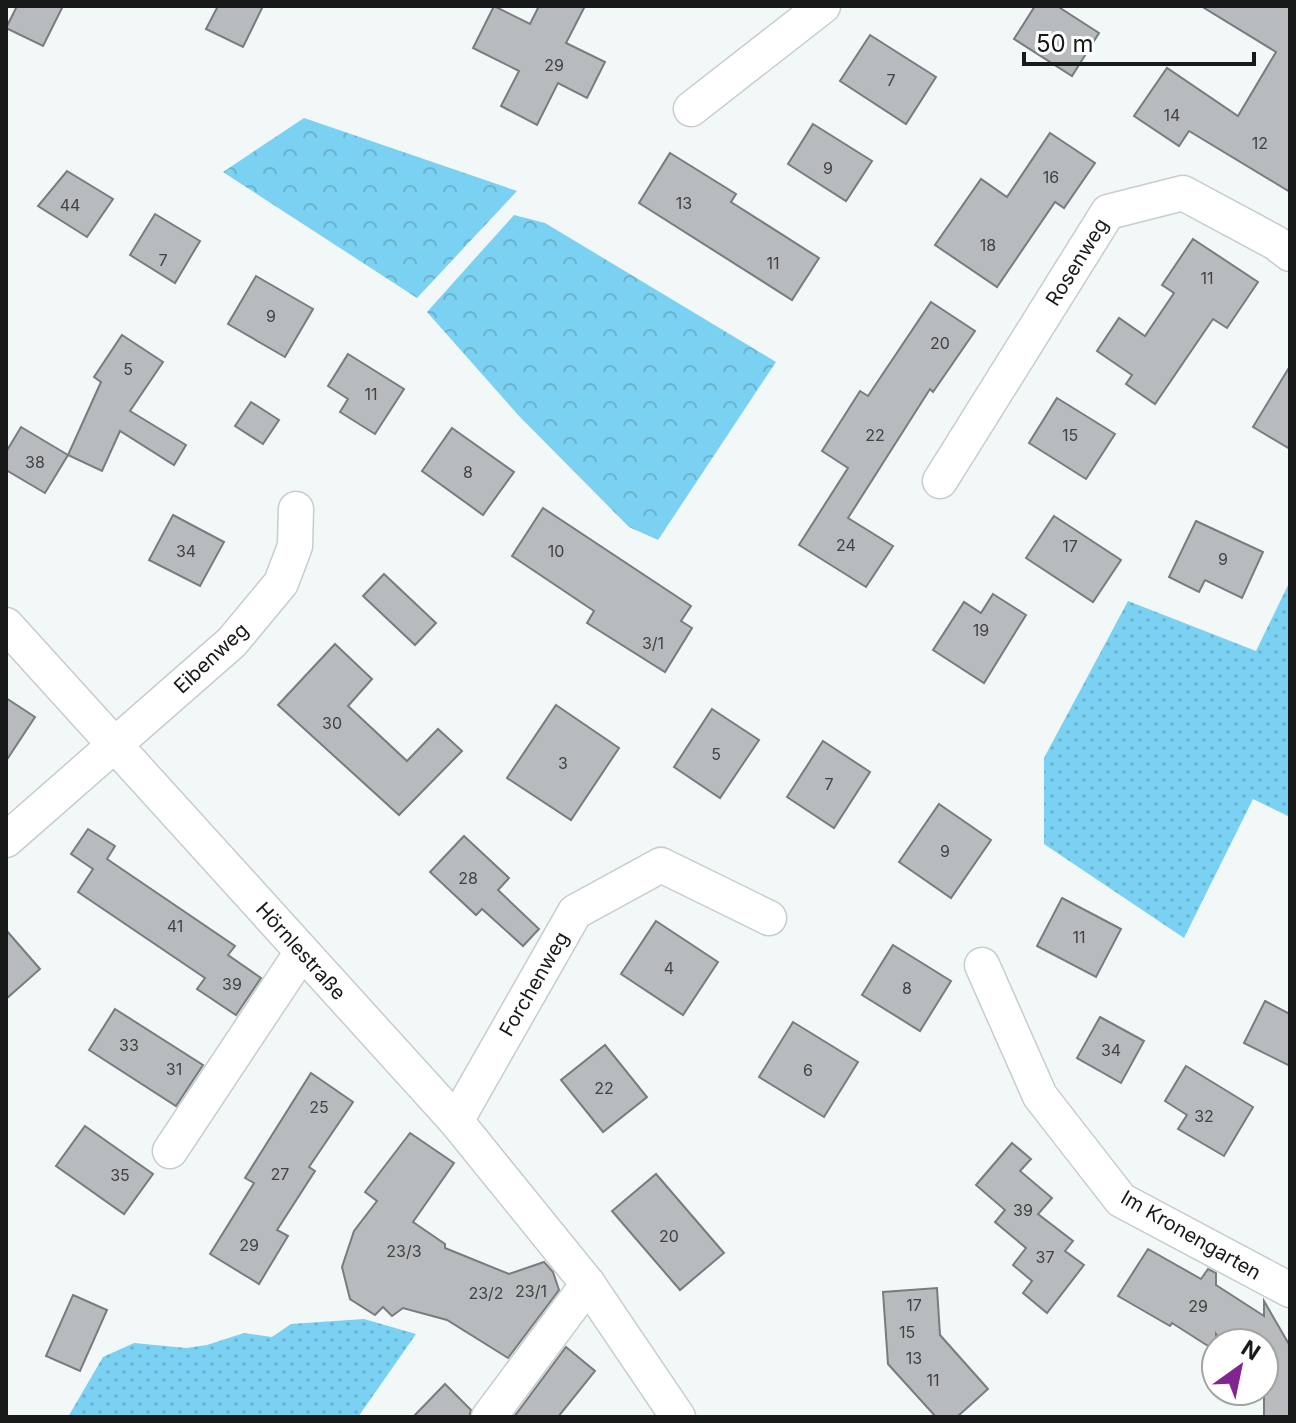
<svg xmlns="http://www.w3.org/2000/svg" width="1296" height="1423" viewBox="0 0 1296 1423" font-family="Inter,sans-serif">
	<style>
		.grass { fill: url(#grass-dots) }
		.forest { fill: url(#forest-crowns) }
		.building { fill: #b7bbbd; stroke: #797c7f; stroke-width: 2 }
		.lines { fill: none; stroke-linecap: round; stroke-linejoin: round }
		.minor-casing { stroke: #c8ccce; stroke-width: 37 }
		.minor { stroke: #fff; stroke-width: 34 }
		.labels { text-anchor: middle; stroke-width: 6; stroke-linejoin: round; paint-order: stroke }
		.number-label { font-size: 16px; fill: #404243 }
		.street-label { font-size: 20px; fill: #181a1a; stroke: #fff }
	</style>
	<defs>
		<pattern id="grass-dots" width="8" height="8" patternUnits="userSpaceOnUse" patternTransform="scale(2)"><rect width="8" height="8" fill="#7ad1f2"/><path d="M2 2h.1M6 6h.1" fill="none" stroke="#69b3cf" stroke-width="1.8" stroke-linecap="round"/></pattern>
		<pattern id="forest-crowns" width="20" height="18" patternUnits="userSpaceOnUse" patternTransform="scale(2)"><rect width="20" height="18" fill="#7ad1f2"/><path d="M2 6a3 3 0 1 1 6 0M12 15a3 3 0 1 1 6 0" fill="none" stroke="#69b3cf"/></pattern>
	</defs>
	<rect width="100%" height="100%" fill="#f2f7f8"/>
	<g class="grass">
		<polygon points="1290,581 1290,817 1253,799 1184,938 1044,844 1044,758 1128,601 1256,651"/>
		<polygon points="364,1319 416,1334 358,1417 68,1417 103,1357 134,1343 186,1348 207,1345 244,1333 272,1337 291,1324"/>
	</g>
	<g class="forest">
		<polygon points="304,118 517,191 417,298 223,172"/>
		<polygon points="514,215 545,223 776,362 658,540 629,527 519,416 427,312"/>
	</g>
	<g class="building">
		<polygon points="17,6 63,6 43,46 6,28"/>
		<polygon points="218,6 263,6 243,47 206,29"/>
		<polygon points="494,6 530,24 539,6 585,6 566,43 605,62 587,98 558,83 537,125 501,106 519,71 473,48"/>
		<polygon points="1035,6 1057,6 1099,33 1072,76 1014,39"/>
		<polygon points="1201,6 1290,6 1290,192 1189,131 1179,146 1134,116 1167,68 1238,116 1276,52"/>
		<polygon points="870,35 936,77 906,124 840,81"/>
		<polygon points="813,124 872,161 846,201 788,164"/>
		<polygon points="1050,133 1095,163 1064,208 1055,202 997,287 935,245 981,179 1007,197"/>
		<polygon points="670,153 736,194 731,202 819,258 792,300 639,203"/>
		<polygon points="67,171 113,199 87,237 38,206"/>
		<polygon points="155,214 200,241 175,283 130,255"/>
		<polygon points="1193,239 1258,282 1227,328 1213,319 1155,404 1126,384 1132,375 1097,351 1119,318 1145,336 1174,293 1162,285"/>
		<polygon points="256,276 313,309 285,357 228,324"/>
		<polygon points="931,302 975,331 933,392 930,389 848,518 893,546 866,587 799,545 848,468 822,451 860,391 868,396"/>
		<polygon points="122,335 163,362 130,411 186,445 174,465 120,431 102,471 68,455 101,382 94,377"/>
		<polygon points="348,354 404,389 375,434 340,412 348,399 328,386"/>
		<polygon points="1290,366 1290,449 1253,427"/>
		<polygon points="1057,398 1115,434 1086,479 1029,443"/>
		<polygon points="251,402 279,420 263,444 235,426"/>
		<polygon points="21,427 68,455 45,493 6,470 6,452"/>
		<polygon points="452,428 514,472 483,515 422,471"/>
		<polygon points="543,508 691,606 681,621 692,628 665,672 587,623 594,611 512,556"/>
		<polygon points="173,515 224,542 200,586 149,560"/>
		<polygon points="1054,516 1121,560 1093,602 1026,558"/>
		<polygon points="1196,521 1263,552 1242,598 1205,580 1199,592 1169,577"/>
		<polygon points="384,574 436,623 415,645 363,596"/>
		<polygon points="993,594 1026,615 984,683 933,650 964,602 981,613"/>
		<polygon points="335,644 372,679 348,706 407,761 438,729 462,751 399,815 278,705"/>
		<polygon points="6,698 35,717 6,761"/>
		<polygon points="556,705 619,748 571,820 507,778"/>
		<polygon points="712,709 759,740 720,798 674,767"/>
		<polygon points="823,741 870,772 834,828 787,797"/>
		<polygon points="939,804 991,840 951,898 899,862"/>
		<polygon points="88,829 115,846 107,859 235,946 228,955 261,978 236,1015 197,989 205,978 78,892 93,869 71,854"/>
		<polygon points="464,836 509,878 498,890 539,929 523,946 482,909 476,915 430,872"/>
		<polygon points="1062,898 1121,929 1096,977 1037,946"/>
		<polygon points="656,921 718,962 683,1015 621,974"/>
		<polygon points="6,930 40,969 6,999"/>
		<polygon points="893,945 951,981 920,1031 862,995"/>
		<polygon points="1265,1001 1290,1014 1290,1066 1244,1043"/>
		<polygon points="115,1009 203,1065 176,1106 89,1050"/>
		<polygon points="1100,1017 1144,1041 1121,1083 1077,1058"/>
		<polygon points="793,1022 858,1062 824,1117 759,1077"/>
		<polygon points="605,1045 647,1097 603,1132 561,1080"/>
		<polygon points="1186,1066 1253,1107 1224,1156 1178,1129 1187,1115 1165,1101"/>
		<polygon points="311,1073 353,1102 309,1167 315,1171 277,1230 288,1236 259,1284 210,1254 254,1183 245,1178"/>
		<polygon points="85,1126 153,1174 124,1214 56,1166"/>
		<polygon points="410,1133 454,1163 413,1222 445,1244 445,1248 509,1274 544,1262 553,1272 559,1290 508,1358 447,1320 403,1308 392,1316 383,1307 375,1315 350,1299 342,1267 354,1231 377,1201 365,1192"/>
		<polygon points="1012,1143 1031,1159 1020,1171 1052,1198 1038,1214 1073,1241 1065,1251 1084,1265 1047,1313 1023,1293 1032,1281 1013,1265 1026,1248 995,1222 1005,1210 976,1185"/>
		<polygon points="656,1174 724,1253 680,1290 612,1211"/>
		<polygon points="1148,1249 1201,1279 1208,1269 1216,1273 1216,1285 1264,1316 1264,1301 1290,1346 1290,1417 1264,1417 1264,1343 1222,1343 1216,1334 1216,1351 1172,1323 1170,1326 1118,1296"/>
		<polygon points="937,1288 940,1335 988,1389 957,1417 936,1417 888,1364 883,1292"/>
		<polygon points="73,1295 107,1310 80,1371 46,1356"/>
		<polygon points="566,1347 595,1371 558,1417 514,1417"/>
		<polygon points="445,1384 471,1410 469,1417 413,1417"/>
	</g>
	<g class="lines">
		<defs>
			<g id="minor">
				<polyline points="691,109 823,6"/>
				<polyline points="940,481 1108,212 1183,193 1276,243 1290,254"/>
				<polyline points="6,625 456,1121 588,1284 678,1417"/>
				<polyline points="6,840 232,642 281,583 295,546 296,509"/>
				<polyline points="982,965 1040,1096 1121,1200 1290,1290"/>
				<polyline points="456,1121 575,912 661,865 769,918"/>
				<polyline points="170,1151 302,952"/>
				<polyline points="489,1417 588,1284"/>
			</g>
		</defs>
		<use href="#minor" class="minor-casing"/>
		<use href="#minor" class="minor"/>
	</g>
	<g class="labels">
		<g class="number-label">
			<text x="554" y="71">29</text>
			<text x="891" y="86">7</text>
			<text x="1172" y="121">14</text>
			<text x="1260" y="149">12</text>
			<text x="828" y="174">9</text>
			<text x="1051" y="183">16</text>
			<text x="684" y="209">13</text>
			<text x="70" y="211">44</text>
			<text x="988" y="251">18</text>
			<text x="163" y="266">7</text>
			<text x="773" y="269">11</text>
			<text x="1207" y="284">11</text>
			<text x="271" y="322">9</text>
			<text x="940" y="349">20</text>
			<text x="128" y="375">5</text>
			<text x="371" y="400">11</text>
			<text x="875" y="441">22</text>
			<text x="1070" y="441">15</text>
			<text x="35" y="468">38</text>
			<text x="468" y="478">8</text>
			<text x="846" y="551">24</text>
			<text x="1070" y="552">17</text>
			<text x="186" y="557">34</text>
			<text x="556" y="557">10</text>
			<text x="1223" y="565">9</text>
			<text x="981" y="636">19</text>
			<text x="653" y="649">3/1</text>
			<text x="332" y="729">30</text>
			<text x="716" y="760">5</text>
			<text x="563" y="769">3</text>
			<text x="829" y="790">7</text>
			<text x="945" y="857">9</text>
			<text x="468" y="884">28</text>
			<text x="175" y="932">41</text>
			<text x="1079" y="943">11</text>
			<text x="669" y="974">4</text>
			<text x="232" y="990">39</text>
			<text x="907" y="994">8</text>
			<text x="129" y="1051">33</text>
			<text x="1111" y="1056">34</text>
			<text x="174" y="1075">31</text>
			<text x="808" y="1076">6</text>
			<text x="604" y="1094">22</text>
			<text x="319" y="1113">25</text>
			<text x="1204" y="1122">32</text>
			<text x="280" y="1180">27</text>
			<text x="120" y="1181">35</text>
			<text x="1023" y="1216">39</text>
			<text x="669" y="1242">20</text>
			<text x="249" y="1251">29</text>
			<text x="404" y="1257">23/3</text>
			<text x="1045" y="1263">37</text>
			<text x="531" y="1297">23/1</text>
			<text x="486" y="1299">23/2</text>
			<text x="914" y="1311">17</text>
			<text x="1198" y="1312">29</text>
			<text x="907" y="1338">15</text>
			<text x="914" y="1364">13</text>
			<text x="933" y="1386">11</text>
		</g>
		<g class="street-label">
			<text transform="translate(1077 262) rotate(-58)" y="7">Rosenweg</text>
			<text transform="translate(211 658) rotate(-43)" y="7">Eibenweg</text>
			<text transform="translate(301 951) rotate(48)" y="7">Hörnlestraße</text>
			<text transform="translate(534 984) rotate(-60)" y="7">Forchenweg</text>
			<text transform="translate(1191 1235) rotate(30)" y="7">Im Kronengarten</text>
		</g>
	</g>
	<rect width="1296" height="1423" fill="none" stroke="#181a1a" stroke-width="16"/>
	<g transform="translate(1240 1367) rotate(33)"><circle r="38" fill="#ffffff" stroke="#a3a3a3" stroke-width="2"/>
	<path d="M0-6L14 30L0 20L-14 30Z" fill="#822591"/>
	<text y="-12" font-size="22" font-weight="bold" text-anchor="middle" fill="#181a1a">N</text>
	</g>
	<path d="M1024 52v12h230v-12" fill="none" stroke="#181a1a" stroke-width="4"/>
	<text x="1036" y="52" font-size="24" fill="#181a1a" stroke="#ffffff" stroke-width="6" paint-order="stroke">50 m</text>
</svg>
